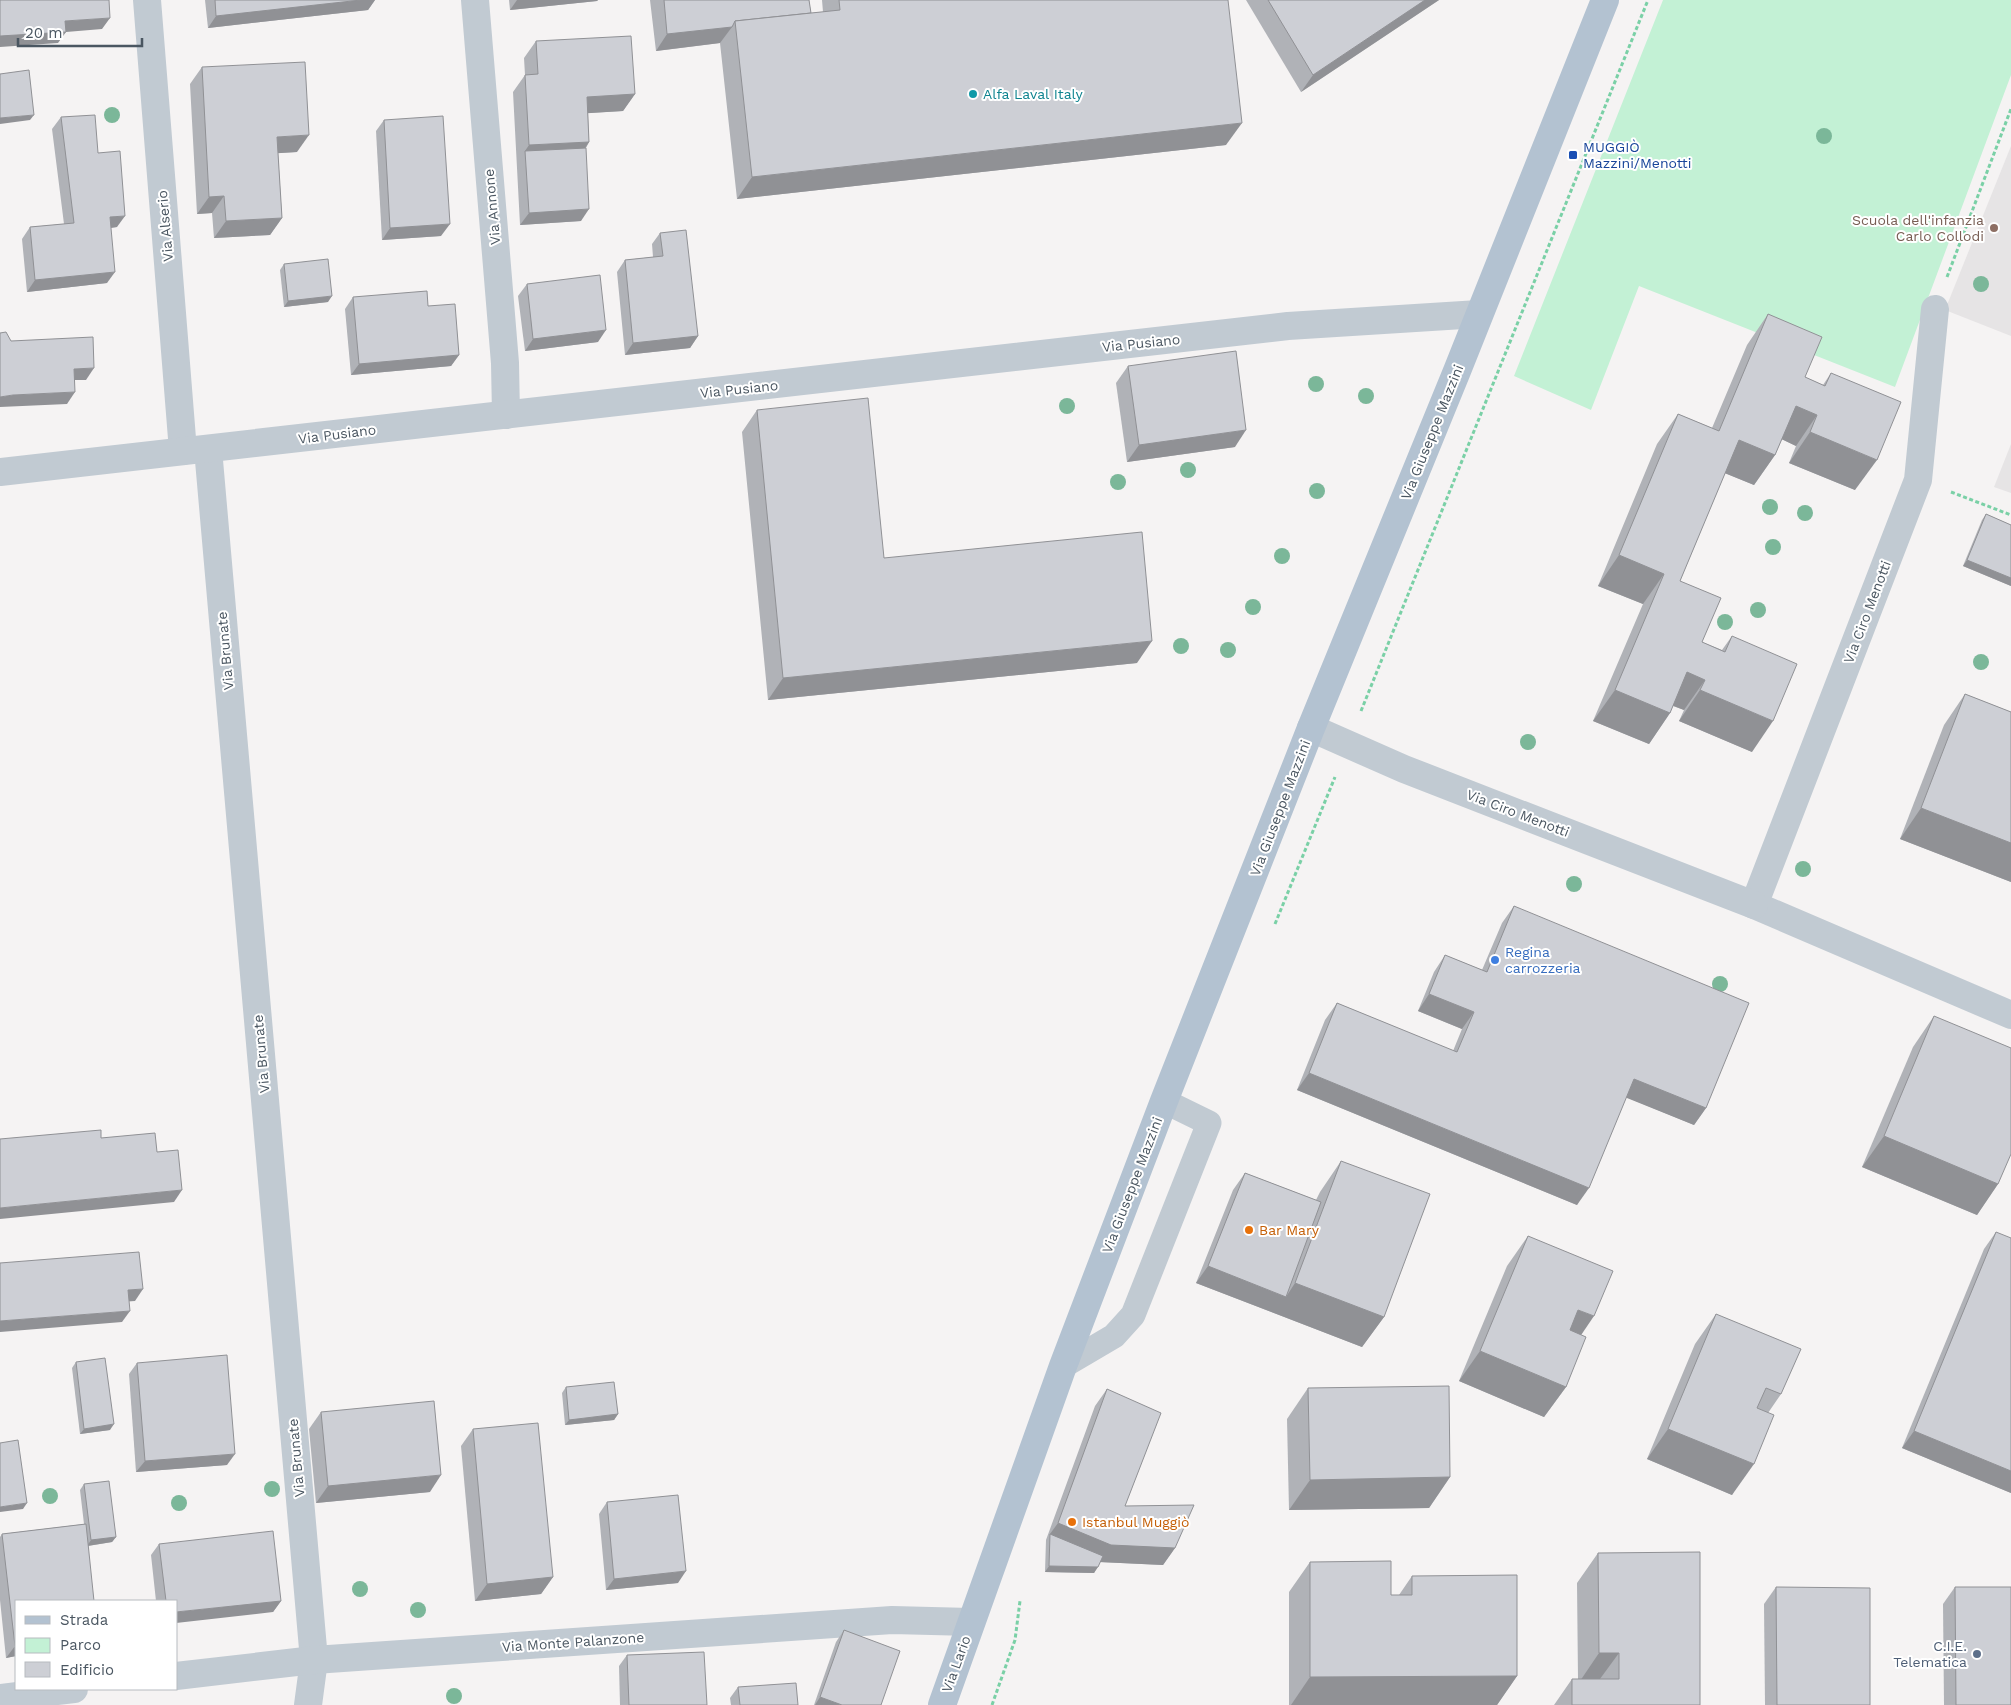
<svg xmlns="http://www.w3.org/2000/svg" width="2011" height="1705" viewBox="0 0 2011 1705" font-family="'Work Sans',sans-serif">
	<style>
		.education { fill: #e6e4e5 }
		.green { fill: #c3f1d5 }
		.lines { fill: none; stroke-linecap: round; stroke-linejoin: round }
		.path { stroke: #7ad0a6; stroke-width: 3; stroke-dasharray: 4 2.5; stroke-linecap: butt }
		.lane { stroke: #c1cad2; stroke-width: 25 }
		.street { stroke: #c1cad2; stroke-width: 28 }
		.primary { stroke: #b3c2d1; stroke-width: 28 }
		.tree { fill: #7bb799 }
		.wall { fill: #b0b2b7 }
		.shaded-wall { fill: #909195 }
		.building { fill: #cdcfd5; stroke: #909195 }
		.culture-dot { fill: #0f9aa8; stroke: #fff; stroke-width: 2 }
		.transit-dot { fill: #1a4fb4; stroke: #fff; stroke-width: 2 }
		.education-dot { fill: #8d6e63; stroke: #fff; stroke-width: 2 }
		.shop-dot { fill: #3f7fe0; stroke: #fff; stroke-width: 2 }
		.food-dot { fill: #e8710a; stroke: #fff; stroke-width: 2 }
		.service-dot { fill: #5c6f8a; stroke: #fff; stroke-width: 2 }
		.labels { text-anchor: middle; stroke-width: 4; stroke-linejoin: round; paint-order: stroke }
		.culture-label { font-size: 14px; fill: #0d838f; stroke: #fff; text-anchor: start }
		.transit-label { font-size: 14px; fill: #164399; stroke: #fff; text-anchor: start }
		.street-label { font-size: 14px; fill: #4a5661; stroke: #fff }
		.education-label { font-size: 14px; fill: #785e54; stroke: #fff; text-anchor: end }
		.shop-label { font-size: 14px; fill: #366cbe; stroke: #fff; text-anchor: start }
		.food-label { font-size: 14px; fill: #c56008; stroke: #fff; text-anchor: start }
		.service-label { font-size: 14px; fill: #4e5e75; stroke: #fff; text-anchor: end }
	</style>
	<rect width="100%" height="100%" fill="#f5f3f3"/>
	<g class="education">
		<polygon points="2011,146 2011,336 1945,310"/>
		<polygon points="2011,444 2011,493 1994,487"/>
	</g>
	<polygon class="green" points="1663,0 2011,0 2011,75 1895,387 1639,286 1591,410 1514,376"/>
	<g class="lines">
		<g class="path">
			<polyline points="1947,277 2011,109"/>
			<polyline points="1951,492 2011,515"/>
			<polyline points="1361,711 1648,0"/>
			<polyline points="1275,924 1335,777"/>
			<polyline points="992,1705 1015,1640 1020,1601"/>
		</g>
		<polyline class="lane" points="1063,1366 1114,1336 1133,1315 1209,1123 1164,1101"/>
		<g class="street">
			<polyline points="147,0 183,451"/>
			<polyline points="475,0 505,363 506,415"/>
			<polyline points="1935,309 1918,480 1754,905 2011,1015"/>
			<polyline points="208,449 314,1660 308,1705"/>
			<polyline points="0,472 1288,326 1479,314"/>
			<polyline points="1311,728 1404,769 1754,905"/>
			<polyline points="176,1676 314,1660 892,1620 971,1622"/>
			<polyline points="0,1698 74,1689"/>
		</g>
		<polyline class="primary" points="942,1705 1063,1366 1164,1101 1311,728 1457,371 1605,0"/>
	</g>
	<g class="tree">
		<circle cx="112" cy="115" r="8"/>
		<circle cx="1824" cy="136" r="8"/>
		<circle cx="1981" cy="284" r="8"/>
		<circle cx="1316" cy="384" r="8"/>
		<circle cx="1366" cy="396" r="8"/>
		<circle cx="1067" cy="406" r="8"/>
		<circle cx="1188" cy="470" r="8"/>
		<circle cx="1118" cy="482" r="8"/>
		<circle cx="1317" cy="491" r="8"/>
		<circle cx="1770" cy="507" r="8"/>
		<circle cx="1805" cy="513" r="8"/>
		<circle cx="1773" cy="547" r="8"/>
		<circle cx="1282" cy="556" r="8"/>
		<circle cx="1253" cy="607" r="8"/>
		<circle cx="1758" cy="610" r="8"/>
		<circle cx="1725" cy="622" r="8"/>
		<circle cx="1181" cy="646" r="8"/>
		<circle cx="1228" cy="650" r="8"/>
		<circle cx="1981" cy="662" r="8"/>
		<circle cx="1528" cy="742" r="8"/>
		<circle cx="1803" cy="869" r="8"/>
		<circle cx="1574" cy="884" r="8"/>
		<circle cx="1720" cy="984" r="8"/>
		<circle cx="272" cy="1489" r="8"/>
		<circle cx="50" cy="1496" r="8"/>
		<circle cx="179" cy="1503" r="8"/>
		<circle cx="360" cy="1589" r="8"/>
		<circle cx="418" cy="1610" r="8"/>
		<circle cx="454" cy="1696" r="8"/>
	</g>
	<g class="wall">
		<polygon points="205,0 375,0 368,10 208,28"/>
		<polygon points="509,0 598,0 597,1 510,10"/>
		<polygon points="650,0 809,0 811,13 823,12 822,0 1228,0 1226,145 737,199 720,43 656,51"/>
		<polygon points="1246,0 1439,0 1301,92"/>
		<polygon points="536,41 635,94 623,111 588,113 589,142 586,148 581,221 520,225 513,92 525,75 524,58"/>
		<polygon points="202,67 297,152 278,153 282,218 270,235 214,238 212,213 197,214 190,84"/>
		<polygon points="61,117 98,153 117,227 111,228 107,283 27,292 22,239 30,227 64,224 52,129"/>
		<polygon points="384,120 441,236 382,240 376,131"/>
		<polygon points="660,233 698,336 690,348 625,355 617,272 625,260 653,257 652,244"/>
		<polygon points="284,264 328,302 284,307 280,270"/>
		<polygon points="527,284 598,342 525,351 518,296"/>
		<polygon points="353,297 428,306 459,355 451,366 351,375 345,309"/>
		<polygon points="1768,314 1805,377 1823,385 1831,373 1855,490 1789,463 1796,446 1782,439 1775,455 1754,485 1725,473 1680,581 1702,642 1722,650 1732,636 1752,752 1679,721 1684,710 1673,706 1670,713 1649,744 1593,721 1643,604 1598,586 1657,444 1678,414 1712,428 1747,345"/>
		<polygon points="1128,366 1235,447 1127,462 1116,383"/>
		<polygon points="757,410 884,558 1137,663 768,700 742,432"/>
		<polygon points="1986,514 2011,525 2011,586 1963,566 1982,520"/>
		<polygon points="1965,694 2011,712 2011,882 1900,839 1944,725"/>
		<polygon points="1514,906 1706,1108 1694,1125 1626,1097 1577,1205 1297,1090 1325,1020 1337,1003 1453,1051 1462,1029 1418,1011 1434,972 1445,955 1482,970 1502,923"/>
		<polygon points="1934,1016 1998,1184 1977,1215 1862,1167 1913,1047"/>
		<polygon points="1341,1161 1384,1317 1362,1347 1196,1283 1233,1190 1245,1173 1316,1200 1320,1192"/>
		<polygon points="1996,1232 2011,1493 1902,1448 1984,1249"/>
		<polygon points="1528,1236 1581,1335 1566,1387 1544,1417 1459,1381 1507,1266"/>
		<polygon points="1716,1314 1781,1394 1768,1413 1732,1495 1647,1459 1695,1344"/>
		<polygon points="76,1362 110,1430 80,1434 72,1368"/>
		<polygon points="137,1363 227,1465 136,1472 129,1374"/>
		<polygon points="566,1387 618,1414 614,1420 565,1425 562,1393"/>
		<polygon points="1308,1388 1450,1477 1429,1508 1289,1510 1287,1419"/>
		<polygon points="1107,1389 1125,1506 1175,1548 1163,1565 1100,1562 1094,1573 1045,1572 1046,1540 1095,1406"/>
		<polygon points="321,1412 430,1492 316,1503 309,1429"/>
		<polygon points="473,1429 553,1577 541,1594 475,1601 461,1446"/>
		<polygon points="84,1484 116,1537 112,1542 88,1546 16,1656 6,1658 0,1600 0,1537 2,1534 84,1524 80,1490"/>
		<polygon points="607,1502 678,1583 606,1590 599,1514"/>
		<polygon points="159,1544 281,1601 273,1612 176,1601 156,1601 151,1555"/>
		<polygon points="1598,1553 1700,1705 1554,1705 1572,1679 1578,1679 1577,1583"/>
		<polygon points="1310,1562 1391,1595 1399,1595 1412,1576 1517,1676 1497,1705 1289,1705 1289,1592"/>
		<polygon points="1776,1587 1870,1705 1765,1705 1764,1604"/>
		<polygon points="1955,1587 2011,1705 1944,1705 1943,1604"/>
		<polygon points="844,1630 881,1705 814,1705 836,1642"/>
		<polygon points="627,1655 707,1705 620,1705 619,1666"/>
		<polygon points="738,1687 798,1705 731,1705 730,1698"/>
	</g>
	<g class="shaded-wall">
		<polygon points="361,0 375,0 368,10 208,28 216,16"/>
		<polygon points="517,0 598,0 597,1 510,10"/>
		<polygon points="1425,0 1439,0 1301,92 1313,75"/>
		<polygon points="110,18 102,29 66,32 58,43 0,47 0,36 65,21"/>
		<polygon points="732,27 720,43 656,51 667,34"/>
		<polygon points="635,94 623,111 575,114 587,97"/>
		<polygon points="34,115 30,120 0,124 0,118"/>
		<polygon points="1242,123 1226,145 737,199 752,177"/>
		<polygon points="309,135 297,152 265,154 277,137"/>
		<polygon points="589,142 578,159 525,151 529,145"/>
		<polygon points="224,196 212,213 197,214 209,197"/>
		<polygon points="589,209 581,221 520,225 529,213"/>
		<polygon points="125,216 117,227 101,229 110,217"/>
		<polygon points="282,218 270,235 214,238 226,221"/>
		<polygon points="450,224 441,236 382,240 390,228"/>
		<polygon points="115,272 107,283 27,292 35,280"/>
		<polygon points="332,296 328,302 284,307 288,301"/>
		<polygon points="606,330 598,342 525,351 533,339"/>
		<polygon points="698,336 690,348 625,355 633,343"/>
		<polygon points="459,355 451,366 351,375 359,364"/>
		<polygon points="94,368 86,380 66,380 74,369"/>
		<polygon points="75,392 67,404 0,407 0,397 13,395"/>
		<polygon points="1796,406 1817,415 1796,446 1775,436"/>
		<polygon points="1246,430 1235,447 1127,462 1139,445"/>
		<polygon points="1810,432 1877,460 1855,490 1789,463"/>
		<polygon points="1739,440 1775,455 1754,485 1717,470"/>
		<polygon points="1619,555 1664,574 1643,604 1598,586"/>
		<polygon points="1967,560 2011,578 2011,586 1963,566"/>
		<polygon points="1152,641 1137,663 768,700 783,678"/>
		<polygon points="1687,672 1705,680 1684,710 1666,703"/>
		<polygon points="1615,690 1670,713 1649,744 1593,721"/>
		<polygon points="1700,690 1773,721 1752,752 1679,721"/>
		<polygon points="1921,808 2011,843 2011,882 1900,839"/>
		<polygon points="1429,994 1474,1012 1462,1029 1418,1011"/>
		<polygon points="1309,1073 1589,1188 1577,1205 1297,1090"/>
		<polygon points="1634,1079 1706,1108 1694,1125 1622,1096"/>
		<polygon points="1884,1136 1998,1184 1977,1215 1862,1167"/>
		<polygon points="182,1190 174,1202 0,1219 0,1208"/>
		<polygon points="1208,1266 1286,1297 1295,1283 1384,1317 1362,1347 1196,1283"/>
		<polygon points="143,1289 135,1301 120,1302 128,1290"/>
		<polygon points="1578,1310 1594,1316 1573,1347 1557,1341"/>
		<polygon points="130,1311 122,1322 0,1332 0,1321"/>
		<polygon points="1480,1351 1566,1387 1544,1417 1459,1381"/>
		<polygon points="618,1414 614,1420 565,1425 569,1420"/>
		<polygon points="114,1424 110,1430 80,1434 84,1429"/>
		<polygon points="1668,1429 1754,1464 1732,1495 1647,1459"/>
		<polygon points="1914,1431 2011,1471 2011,1493 1902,1448"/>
		<polygon points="235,1454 227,1465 136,1472 145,1461"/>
		<polygon points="441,1475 430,1492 316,1503 328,1486"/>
		<polygon points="1450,1477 1429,1508 1289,1510 1310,1480"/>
		<polygon points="27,1503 23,1509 0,1512 0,1507"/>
		<polygon points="1058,1523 1175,1548 1163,1565 1099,1562 1050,1534"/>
		<polygon points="116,1537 112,1542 87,1546 91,1540"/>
		<polygon points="1049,1566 1098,1567 1094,1573 1045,1572"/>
		<polygon points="686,1571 678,1583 606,1590 614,1579"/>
		<polygon points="553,1577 541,1594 475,1601 487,1584"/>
		<polygon points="281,1601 273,1612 176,1623 176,1612"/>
		<polygon points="15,1646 16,1646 16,1656 6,1658"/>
		<polygon points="1599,1653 1619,1653 1597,1683 1578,1684"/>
		<polygon points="1517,1676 1497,1705 1291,1705 1310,1677"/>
		<polygon points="820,1697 842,1705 815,1705"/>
	</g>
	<g class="building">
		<polygon points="0,0 109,0 110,18 65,21 66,32 0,36"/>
		<polygon points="215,0 361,0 216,16"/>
		<polygon points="664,0 809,0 811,13 735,21 732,27 667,34"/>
		<polygon points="839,0 1228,0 1242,123 752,177 735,21 840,10"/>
		<polygon points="1268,0 1425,0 1313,75"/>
		<polygon points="631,36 635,94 587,97 589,142 529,145 525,75 538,74 536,41"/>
		<polygon points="305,62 309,135 277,137 282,218 226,221 224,196 209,197 202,67"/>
		<polygon points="29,70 34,115 0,118 0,74"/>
		<polygon points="95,115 98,153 120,151 125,216 110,217 115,272 35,280 30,227 74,223 61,117"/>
		<polygon points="443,116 450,224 390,228 384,120"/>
		<polygon points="586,148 589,209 529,213 525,151"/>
		<polygon points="686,230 698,336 633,343 625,260 663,256 660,233"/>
		<polygon points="328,259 332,296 288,301 284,264"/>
		<polygon points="600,275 606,330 533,339 527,284"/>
		<polygon points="427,291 428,306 455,304 459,355 359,364 353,297"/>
		<polygon points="1768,314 1822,337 1805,377 1825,386 1831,373 1901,402 1877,460 1810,432 1817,415 1796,406 1775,455 1739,440 1680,581 1721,598 1702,642 1725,652 1732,636 1797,664 1773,721 1700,690 1705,680 1687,672 1670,713 1615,690 1664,574 1619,555 1678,414 1719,431"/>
		<polygon points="6,332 11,341 93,337 94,368 74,369 75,392 13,395 0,397 0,333"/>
		<polygon points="1236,351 1246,430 1139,445 1128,366"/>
		<polygon points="868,398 884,558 1142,532 1152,641 783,678 757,410"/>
		<polygon points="1986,514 2011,525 2011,578 1967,560"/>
		<polygon points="1965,694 2011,712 2011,843 1921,808"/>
		<polygon points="1514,906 1749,1003 1706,1108 1634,1079 1589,1188 1309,1073 1337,1003 1457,1052 1474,1012 1429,994 1445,955 1487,972"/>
		<polygon points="1934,1016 2011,1048 2011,1154 1998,1184 1884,1136"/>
		<polygon points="101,1130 101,1138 155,1133 157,1152 178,1150 182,1190 0,1208 0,1139"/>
		<polygon points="1341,1161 1430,1194 1384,1317 1295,1283"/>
		<polygon points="1245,1173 1321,1202 1286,1297 1208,1266"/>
		<polygon points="1996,1232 2011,1238 2011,1471 1914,1431"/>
		<polygon points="1528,1236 1613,1271 1594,1316 1578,1310 1570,1330 1586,1337 1566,1387 1480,1351"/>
		<polygon points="139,1252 143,1289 128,1290 130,1311 0,1321 0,1263"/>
		<polygon points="1716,1314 1801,1349 1781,1394 1766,1388 1757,1408 1774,1415 1754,1464 1668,1429"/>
		<polygon points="227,1355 235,1454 145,1461 137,1363"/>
		<polygon points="105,1358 114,1424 84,1429 76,1362"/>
		<polygon points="614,1382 618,1414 569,1420 566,1387"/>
		<polygon points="1449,1386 1450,1477 1310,1480 1308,1388"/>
		<polygon points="1107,1389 1161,1413 1125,1506 1194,1505 1175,1548 1111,1545 1058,1523"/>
		<polygon points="434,1401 441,1475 328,1486 321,1412"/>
		<polygon points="538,1423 553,1577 487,1584 473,1429"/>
		<polygon points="18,1440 27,1503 0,1507 0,1443"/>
		<polygon points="109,1481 116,1537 91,1540 84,1484"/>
		<polygon points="678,1495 686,1571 614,1579 607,1502"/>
		<polygon points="86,1524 94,1601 16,1601 16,1646 15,1646 2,1534"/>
		<polygon points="273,1531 281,1601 176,1612 176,1601 166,1601 159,1544"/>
		<polygon points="1050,1534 1103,1556 1098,1567 1049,1566"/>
		<polygon points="1700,1552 1700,1705 1572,1705 1572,1679 1619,1679 1619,1653 1599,1653 1598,1553"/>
		<polygon points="1391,1561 1391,1595 1412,1595 1412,1576 1517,1575 1517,1676 1310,1677 1310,1562"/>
		<polygon points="1776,1587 1870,1588 1870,1705 1777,1705"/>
		<polygon points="1955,1587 2011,1587 2011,1705 1956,1705"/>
		<polygon points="844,1630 900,1651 881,1705 842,1705 820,1697"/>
		<polygon points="704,1652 707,1705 629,1705 627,1655"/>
		<polygon points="796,1683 798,1705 740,1705 738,1687"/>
	</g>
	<circle class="culture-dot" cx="973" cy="94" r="5"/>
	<rect class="transit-dot" x="1568" y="150" width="10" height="10" rx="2.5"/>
	<circle class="education-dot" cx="1994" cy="228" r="5"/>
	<circle class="shop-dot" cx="1495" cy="960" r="5"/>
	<g class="food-dot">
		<circle cx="1249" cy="1230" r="5"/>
		<circle cx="1072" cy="1522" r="5"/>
	</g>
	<circle class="service-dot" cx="1977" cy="1654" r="5"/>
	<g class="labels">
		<g class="culture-label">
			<text x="983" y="99">Alfa Laval Italy</text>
		</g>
		<g class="transit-label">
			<text x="1583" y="152">MUGGIÒ<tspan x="1583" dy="16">Mazzini/Menotti</tspan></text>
		</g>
		<g class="street-label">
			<text transform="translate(492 207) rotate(-95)" y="5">Via Annone</text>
			<text transform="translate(165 226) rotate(-95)" y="5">Via Alserio</text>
			<text transform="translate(1141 343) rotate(-6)" y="5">Via Pusiano</text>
			<text transform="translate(739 389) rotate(-6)" y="5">Via Pusiano</text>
			<text transform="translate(1432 432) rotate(-68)" y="5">Via Giuseppe Mazzini</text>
			<text transform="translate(337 434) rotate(-7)" y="5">Via Pusiano</text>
			<text transform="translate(1867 612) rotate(-69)" y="5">Via Ciro Menotti</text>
			<text transform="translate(225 651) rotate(-95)" y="5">Via Brunate</text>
			<text transform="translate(1280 808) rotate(-69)" y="5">Via Giuseppe Mazzini</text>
			<text transform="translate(1518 813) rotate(21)" y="5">Via Ciro Menotti</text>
			<text transform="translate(261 1054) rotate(-95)" y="5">Via Brunate</text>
			<text transform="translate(1132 1185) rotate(-69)" y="5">Via Giuseppe Mazzini</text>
			<text transform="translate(296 1458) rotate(-95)" y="5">Via Brunate</text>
			<text transform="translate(573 1642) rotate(-4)" y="5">Via Monte Palanzone</text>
			<text transform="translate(956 1664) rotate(-70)" y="5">Via Lario</text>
		</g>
		<g class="education-label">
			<text x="1984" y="225">Scuola dell'infanzia<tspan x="1984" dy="16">Carlo Collodi</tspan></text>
		</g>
		<g class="shop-label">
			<text x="1505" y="957">Regina<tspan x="1505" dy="16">carrozzeria</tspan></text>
		</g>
		<g class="food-label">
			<text x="1259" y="1235">Bar Mary</text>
			<text x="1082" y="1527">Istanbul Muggiò</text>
		</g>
		<g class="service-label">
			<text x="1967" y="1651">C.I.E.<tspan x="1967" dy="16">Telematica</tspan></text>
		</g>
	</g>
	<rect x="15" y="1600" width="162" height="90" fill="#ffffff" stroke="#b7bbc0"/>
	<rect x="25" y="1616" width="25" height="8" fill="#b3c2d1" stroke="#b7bbc0"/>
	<text x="60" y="1625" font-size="15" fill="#4a5661">Strada</text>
	<rect x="25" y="1638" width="25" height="15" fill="#c3f1d5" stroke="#b7bbc0"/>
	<text x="60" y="1650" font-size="15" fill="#4a5661">Parco</text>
	<rect x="25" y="1662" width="25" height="15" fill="#cdcfd5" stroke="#b7bbc0"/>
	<text x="60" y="1675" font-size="15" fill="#4a5661">Edificio</text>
	<path d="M18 38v8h124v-8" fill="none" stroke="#4a5661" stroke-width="2.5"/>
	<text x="25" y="38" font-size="15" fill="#4a5661" stroke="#ffffff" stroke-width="4" paint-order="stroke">20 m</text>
</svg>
